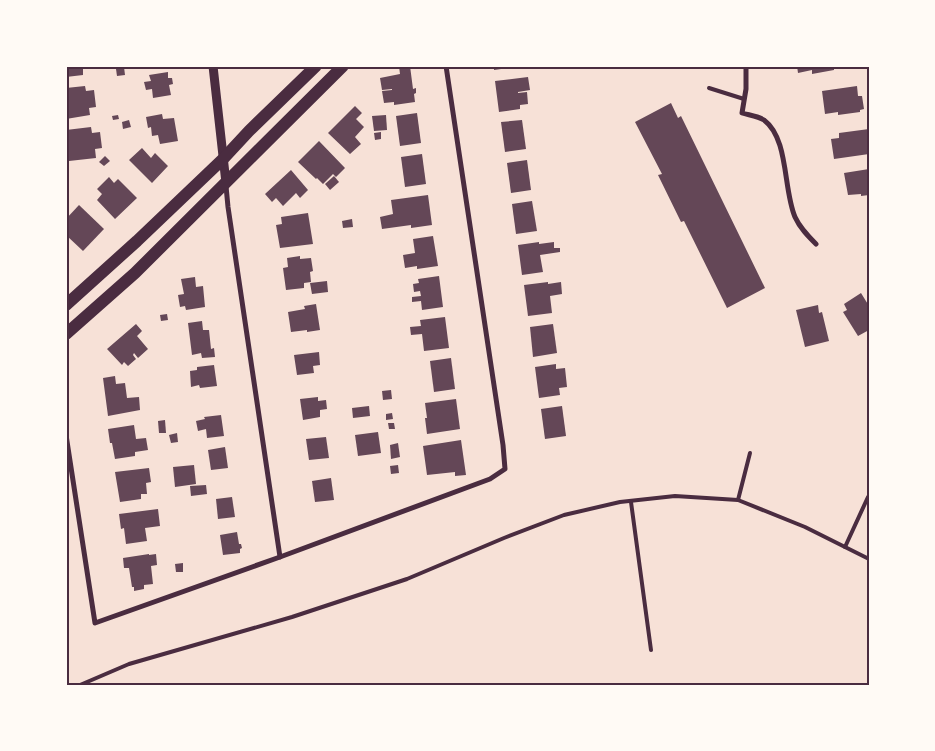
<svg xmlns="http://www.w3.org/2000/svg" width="935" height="751" viewBox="0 0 935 751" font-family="Lato,sans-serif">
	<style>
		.building { fill: #644757 }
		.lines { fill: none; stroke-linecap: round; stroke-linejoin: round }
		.service { stroke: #4a2c40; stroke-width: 4 }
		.minor { stroke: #4a2c40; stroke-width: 5 }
		.tertiary { stroke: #4a2c40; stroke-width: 9 }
		.primary { stroke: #4a2c40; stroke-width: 12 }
		.neatline { fill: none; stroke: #4a2c40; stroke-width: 2 }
	</style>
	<rect width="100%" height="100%" fill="#f7e1d7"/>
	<g class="building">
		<polygon points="66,66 83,66 83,75 66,77"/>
		<polygon points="399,66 410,66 413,89 416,88 416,93 414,94 415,102 394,105 394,102 384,103 382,91 392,90 392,89 382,90 380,78 400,74"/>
		<polygon points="494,66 515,66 515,67 494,70"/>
		<polygon points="797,66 838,66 838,68 834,69 834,70 812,74 812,70 798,73"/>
		<polygon points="124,67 125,75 117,76 116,69"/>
		<polygon points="168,72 168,78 172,78 173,84 169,85 171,95 153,98 152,89 146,90 144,82 151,81 149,75"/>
		<polygon points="528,77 530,90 518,92 518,93 527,92 528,104 520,105 520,109 499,112 495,81"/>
		<polygon points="85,86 86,91 94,90 96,107 89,108 90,115 66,119 66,88"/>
		<polygon points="857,86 858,96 862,96 864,109 860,110 860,112 838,115 838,112 825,114 822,91"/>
		<polygon points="671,103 678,118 681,116 765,288 727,308 684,221 681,222 658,175 662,174 635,122"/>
		<polygon points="355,106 362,113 356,119 364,127 355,137 361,144 350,154 328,133"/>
		<polygon points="417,113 421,143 400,146 396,116"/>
		<polygon points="162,114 163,119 174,118 178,141 160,144 158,135 152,136 151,127 148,128 146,117"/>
		<polygon points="118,115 119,119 113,120 112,116"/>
		<polygon points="386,115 387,130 374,131 372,116"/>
		<polygon points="129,120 131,127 123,129 122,122"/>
		<polygon points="522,120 526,149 505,152 501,122"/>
		<polygon points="91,127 92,133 100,132 102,148 95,149 96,158 69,161 66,143 66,130"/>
		<polygon points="869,129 869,143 867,143 869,154 834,159 831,139 839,138 839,133"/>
		<polygon points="381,132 381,139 375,140 374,133"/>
		<polygon points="319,141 345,168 336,177 333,174 323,184 317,178 316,179 298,162"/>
		<polygon points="142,148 151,158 155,153 168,166 152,183 129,160"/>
		<polygon points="422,154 426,184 405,187 401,157"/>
		<polygon points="105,156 110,161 104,166 99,162"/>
		<polygon points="527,160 531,190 511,193 507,163"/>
		<polygon points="869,169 869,195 861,196 861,194 848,195 844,173"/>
		<polygon points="291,170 308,190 300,198 296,193 283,206 276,198 272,202 265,194"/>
		<polygon points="334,176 339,182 330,190 325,184"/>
		<polygon points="109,177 114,183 118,179 137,198 115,219 97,200 102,194 97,189"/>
		<polygon points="428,195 432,225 411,228 411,225 382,229 380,217 393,214 391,200"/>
		<polygon points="532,201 537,231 516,234 512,204"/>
		<polygon points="79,205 104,229 83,251 66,235 66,219"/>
		<polygon points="308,213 313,244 280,248 276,225 282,224 281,217"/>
		<polygon points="352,219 353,227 343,228 342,221"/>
		<polygon points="433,236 438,266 417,269 417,266 405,268 403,255 415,253 413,239"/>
		<polygon points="539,242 539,244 554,242 554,248 560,248 560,252 540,255 543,272 522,275 518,245"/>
		<polygon points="300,256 300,259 311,258 313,271 310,272 311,282 304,283 304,288 286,290 283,268 288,267 287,258"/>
		<polygon points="439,276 443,307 422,310 421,301 412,302 412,297 421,296 420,291 414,292 413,284 419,283 418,279"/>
		<polygon points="195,277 196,287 203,286 205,307 186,310 185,306 180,307 178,295 184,294 181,279"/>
		<polygon points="327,281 328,292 312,294 310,283"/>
		<polygon points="548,282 548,284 561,282 562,294 550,296 552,313 528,316 524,285"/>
		<polygon points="861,293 869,306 869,330 858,336 843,312 847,310 844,304"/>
		<polygon points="316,304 320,330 307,332 307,330 291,332 288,312 305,309 304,306"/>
		<polygon points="818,305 819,313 822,312 829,341 805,347 796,310"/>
		<polygon points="167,314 168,320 161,321 160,315"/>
		<polygon points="445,317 449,348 424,351 422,334 411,335 410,327 421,326 420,320"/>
		<polygon points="202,321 203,330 209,330 211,349 214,348 215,357 202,358 201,353 192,355 188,323"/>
		<polygon points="136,324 142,331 137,336 148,349 138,358 134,353 133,355 136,359 128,366 124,362 122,365 107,349"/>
		<polygon points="553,324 557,353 533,357 530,327"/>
		<polygon points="319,352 320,365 313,366 314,373 297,375 294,355"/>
		<polygon points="451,358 455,389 434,392 430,361"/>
		<polygon points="556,364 556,369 565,368 567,387 559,388 560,395 539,398 535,367"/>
		<polygon points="214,365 217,386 200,388 199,385 191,387 190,371 197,370 197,367"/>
		<polygon points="115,376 116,384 125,383 127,398 139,397 140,410 108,416 103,378"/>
		<polygon points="391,390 392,399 383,400 382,391"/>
		<polygon points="318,397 318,401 326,400 327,409 320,410 320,417 303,420 300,399"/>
		<polygon points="456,399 460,429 427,434 425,418 427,418 425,403"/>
		<polygon points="369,406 370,416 353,418 352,408"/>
		<polygon points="562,406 566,436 545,439 541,409"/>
		<polygon points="392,413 393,419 386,420 386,414"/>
		<polygon points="221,415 224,436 207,438 206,429 198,431 196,421 205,419 204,417"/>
		<polygon points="165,420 166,433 159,433 158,421"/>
		<polygon points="388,423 394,423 395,429 389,429"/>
		<polygon points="134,425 136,439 146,438 148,450 135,452 135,456 115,459 112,443 110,443 108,429"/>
		<polygon points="378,432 381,453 358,456 355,435"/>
		<polygon points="177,433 178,442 171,443 169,435"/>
		<polygon points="326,437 329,458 309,460 306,439"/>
		<polygon points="461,440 466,475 455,476 455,472 427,475 423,446"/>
		<polygon points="398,443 400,457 391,459 390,445"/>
		<polygon points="225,447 228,468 211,470 208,450"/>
		<polygon points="194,465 196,484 175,487 173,467"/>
		<polygon points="398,465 399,473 391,474 390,466"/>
		<polygon points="149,468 151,482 146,483 147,494 141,494 141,499 120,502 115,472"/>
		<polygon points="331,478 334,500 315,502 312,481"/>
		<polygon points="206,485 207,494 191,496 190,486"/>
		<polygon points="232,497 235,517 218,519 216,499"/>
		<polygon points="158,509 160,526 145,528 147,541 126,544 124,528 121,529 119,514"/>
		<polygon points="237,532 239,544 241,544 242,548 240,549 240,553 223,555 220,535"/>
		<polygon points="149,554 149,555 156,554 157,565 151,566 153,584 144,585 144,589 134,591 134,587 132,587 129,568 124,568 123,558"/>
		<polygon points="183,563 183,572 176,572 175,564"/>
	</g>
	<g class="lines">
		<g class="service">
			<polyline points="709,88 744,99"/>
			<polyline points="738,500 750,453"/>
			<polyline points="631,502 651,650"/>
			<polyline points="845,547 868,497"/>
			<polyline points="80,685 129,664 292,617 407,579 504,538 564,515 620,502 675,496 738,500 805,527 869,559"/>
		</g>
		<g class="minor">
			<path d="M746,66v23l-4,24c6,2 16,3 22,7 25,19 19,69 31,97 5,11 13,19 21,27"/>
			<polyline points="226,186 228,207 280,557"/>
			<polyline points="66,435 95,623 280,557 490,479 505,469 503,445 446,66"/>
		</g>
		<polyline class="tertiary" points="213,66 226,183"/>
		<g class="primary">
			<polyline points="66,305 137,241 223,159 249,131 316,66"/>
			<polyline points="66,334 135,273 343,66"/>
		</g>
	</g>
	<rect width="935" height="751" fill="none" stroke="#fffaf5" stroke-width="135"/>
	<rect x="68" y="68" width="800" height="616" class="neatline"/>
</svg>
